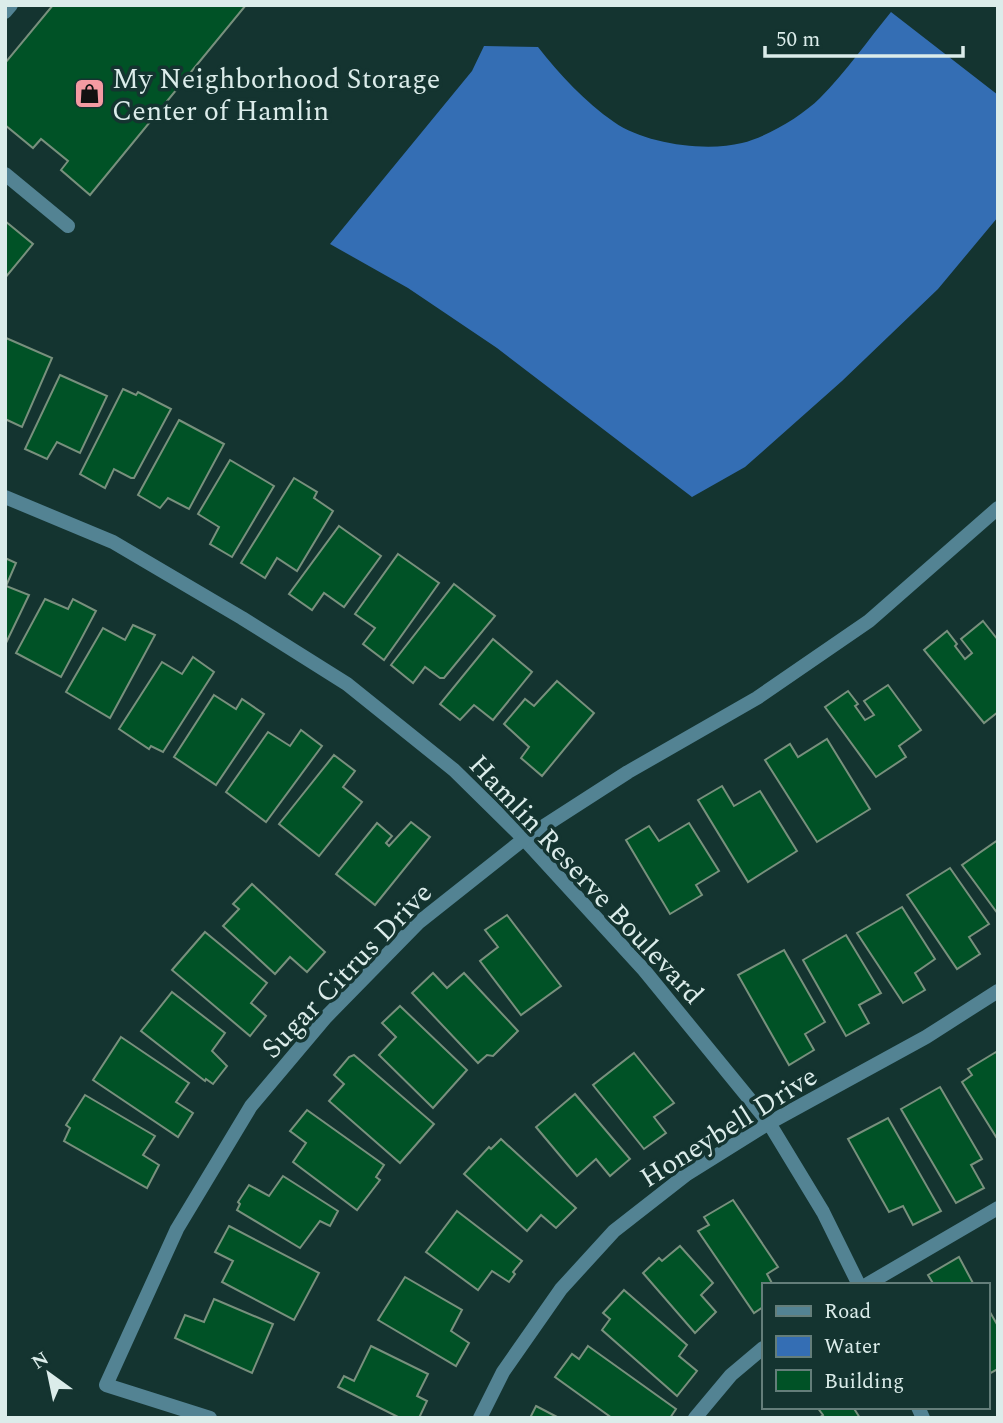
<svg xmlns="http://www.w3.org/2000/svg" width="1003" height="1423" viewBox="0 0 1003 1423" font-family="Spectral,serif">
	<style>
		.water { fill: #346eb4 }
		.building { fill: #005226; stroke: #78907d; stroke-width: 2 }
		.lines { fill: none; stroke-linecap: round; stroke-linejoin: round }
		.service { stroke: #538393; stroke-width: 14 }
		.minor { stroke: #538393; stroke-width: 14 }
		.labels { text-anchor: middle; stroke-width: 7; stroke-linejoin: round; paint-order: stroke }
		.poi-label { font-size: 28px; fill: #dbecea; stroke: #143430; text-anchor: start }
		.street-label { font-size: 28px; fill: #dbecea; stroke: #143430 }
	</style>
	<rect width="100%" height="100%" fill="#143430"/>
	<path class="water" d="M891,12l107,83v122l-60,72 -96,92 -97,86 -53,30 -195,-149 -89,-60 -78,-44 142,-173 12,-25 54,1c22,28 47,55 76,75 31,22 92,30 128,21 25,-6 60,-27 78,-45 26,-26 48,-58 71,-86z"/>
	<g class="building">
		<polygon points="53,5 246,5 90,195 61,170 68,161 41,139 33,148 5,125 5,63"/>
		<polygon points="5,221 33,244 5,278"/>
		<polygon points="6,338 52,358 22,427 5,419"/>
		<polygon points="60,375 107,396 80,453 57,442 47,459 25,449"/>
		<polygon points="123,389 136,395 138,392 171,409 134,478 131,478 114,469 105,488 80,474"/>
		<polygon points="179,420 224,444 189,509 168,498 160,508 138,495"/>
		<polygon points="230,460 274,486 232,557 210,544 219,527 198,514"/>
		<polygon points="294,478 317,492 314,498 333,511 297,571 277,558 265,578 241,563"/>
		<polygon points="339,526 381,556 344,607 324,593 312,610 289,594"/>
		<polygon points="398,554 439,583 384,660 363,644 375,628 355,614"/>
		<polygon points="5,558 16,563 6,586 29,595 5,645"/>
		<polygon points="454,584 495,616 444,678 440,678 425,667 413,683 391,665"/>
		<polygon points="45,599 68,609 73,599 96,611 61,677 16,653"/>
		<polygon points="983,621 998,640 998,712 984,723 924,650 947,631 957,644 955,646 965,659 972,653 961,639"/>
		<polygon points="133,625 155,635 110,718 66,692 103,628 125,640"/>
		<polygon points="493,639 532,672 493,720 474,705 460,720 440,704"/>
		<polygon points="193,657 214,672 163,752 151,746 149,749 119,729 162,662 182,674"/>
		<polygon points="557,681 594,713 542,776 521,758 529,747 504,724 525,699 534,706"/>
		<polygon points="888,685 921,730 899,746 906,757 876,777 825,707 848,691 858,704 855,706 865,720 874,715 864,701"/>
		<polygon points="214,695 236,709 242,699 264,714 216,785 174,757"/>
		<polygon points="301,730 322,746 266,822 226,792 268,732 290,746"/>
		<polygon points="827,739 870,809 817,842 765,760 790,744 798,757"/>
		<polygon points="334,755 355,771 343,787 362,802 319,856 279,824"/>
		<polygon points="722,786 734,806 760,791 797,851 748,882 698,800"/>
		<polygon points="411,822 430,837 375,905 336,874 377,823 392,836 386,843 389,846"/>
		<polygon points="689,823 719,871 696,885 702,895 670,914 626,840 649,826 659,841"/>
		<polygon points="998,840 998,914 962,865"/>
		<polygon points="950,868 989,924 969,937 980,954 957,969 907,895"/>
		<polygon points="252,884 325,952 307,972 290,957 275,974 223,926 239,909 233,904"/>
		<polygon points="902,907 935,959 915,973 925,990 903,1003 857,933"/>
		<polygon points="507,915 561,986 521,1015 480,961 498,947 485,930"/>
		<polygon points="205,932 267,983 251,1003 266,1016 250,1036 172,970"/>
		<polygon points="846,935 881,993 859,1005 869,1023 846,1036 803,960"/>
		<polygon points="784,950 825,1022 805,1034 814,1050 789,1065 738,975"/>
		<polygon points="433,973 447,988 464,973 518,1031 493,1056 487,1055 478,1063 412,993"/>
		<polygon points="172,992 225,1033 212,1051 227,1066 213,1084 206,1079 205,1081 141,1031"/>
		<polygon points="400,1006 467,1070 433,1108 379,1055 396,1037 382,1023"/>
		<polygon points="121,1037 189,1083 176,1102 193,1113 178,1137 93,1080"/>
		<polygon points="996,1052 998,1055 998,1140 962,1082 972,1075 968,1069"/>
		<polygon points="634,1053 674,1103 654,1117 666,1133 644,1149 593,1085"/>
		<polygon points="354,1055 434,1124 400,1163 329,1101 344,1084 334,1075 349,1057"/>
		<polygon points="940,1087 982,1159 971,1165 984,1188 956,1203 901,1109"/>
		<polygon points="575,1094 630,1159 610,1176 596,1159 577,1176 536,1127"/>
		<polygon points="85,1095 155,1136 143,1155 159,1165 147,1188 64,1141 70,1128 66,1125"/>
		<polygon points="307,1110 384,1165 376,1177 380,1180 357,1210 293,1162 306,1143 290,1131"/>
		<polygon points="888,1118 941,1211 913,1225 903,1206 889,1212 848,1139"/>
		<polygon points="501,1139 576,1208 556,1228 541,1215 527,1231 464,1174 489,1147 491,1149"/>
		<polygon points="283,1176 338,1211 330,1226 320,1221 300,1248 237,1210 240,1204 238,1202 249,1185 269,1196"/>
		<polygon points="733,1200 778,1267 767,1274 773,1285 763,1285 763,1307 754,1313 698,1231 709,1225 704,1217"/>
		<polygon points="457,1211 522,1261 513,1272 515,1274 509,1282 492,1271 478,1290 426,1252"/>
		<polygon points="229,1226 319,1273 294,1320 222,1282 233,1261 215,1252"/>
		<polygon points="680,1246 713,1283 701,1295 716,1312 695,1333 643,1273 659,1258 662,1261"/>
		<polygon points="959,1257 974,1285 934,1285 928,1275"/>
		<polygon points="405,1277 462,1310 451,1331 469,1343 456,1366 378,1320"/>
		<polygon points="624,1290 687,1345 679,1356 697,1371 677,1396 602,1330 610,1319 603,1313"/>
		<polygon points="214,1299 273,1324 252,1373 175,1338 185,1315 204,1322"/>
		<polygon points="987,1307 998,1326 998,1369 987,1375"/>
		<polygon points="371,1346 428,1374 417,1396 427,1401 419,1418 400,1418 338,1387 344,1376 354,1381"/>
		<polygon points="588,1346 676,1409 670,1418 612,1418 555,1377 572,1354 579,1359"/>
		<polygon points="536,1406 559,1418 530,1418"/>
		<polygon points="817,1407 853,1407 860,1418 819,1418 823,1415"/>
	</g>
	<g class="lines">
		<g class="service">
			<polyline points="5,174 68,226"/>
			<polyline points="866,1285 998,1208"/>
			<polyline points="695,1418 731,1375 763,1348"/>
		</g>
		<g class="minor">
			<polyline points="5,12 11,5"/>
			<polyline points="5,497 113,542 242,618 347,684 454,770 524,839 644,970 769,1123 823,1212 859,1285"/>
			<polyline points="918,1407 923,1418"/>
			<polyline points="210,1418 106,1385 177,1229 251,1106 326,1017 418,923 524,839 628,772 757,698 869,621 998,508"/>
			<polyline points="480,1418 503,1372 561,1289 614,1231 687,1174 769,1123 926,1037 998,991"/>
		</g>
	</g>
	<defs>
		<symbol id="shop-square" viewBox="-11 -11 22 22"><rect x="-9" y="-9" width="18" height="18" rx="4" fill="#f49aa2" stroke="#143430"/><path d="M-5-2.5h2.3a2.7 3.5 0 0 1 5.4 0H5L5.5 6h-11ZM-1.5-2.5h3a1.5 2.3 0 0 0-3 0Z" fill="#111"/></symbol>
	</defs>
	<g fill-rule="evenodd">
		<use href="#shop-square" x="72" y="76" width="35" height="35"/>
	</g>
	<g class="labels">
		<g class="poi-label">
			<text x="112" y="88">My Neighborhood Storage<tspan x="112" dy="32">Center of Hamlin</tspan></text>
		</g>
		<g class="street-label">
			<text transform="translate(587 879) rotate(47)" y="10">Hamlin Reserve Boulevard</text>
			<text transform="translate(346 970) rotate(-46)" y="10">Sugar Citrus Drive</text>
			<text transform="translate(728 1126) rotate(-32)" y="10">Honeybell Drive</text>
		</g>
	</g>
	<rect width="1003" height="1423" fill="none" stroke="#dbecea" stroke-width="14"/>
	<rect x="762" y="1283" width="228" height="126" fill="#143430" stroke="#647e7a" stroke-width="2"/>
	<rect x="776" y="1306" width="35" height="10" fill="#538393" stroke="#647e7a" stroke-width="2"/>
	<text x="824" y="1318" font-size="21" fill="#dbecea">Road</text>
	<rect x="776" y="1336" width="35" height="21" fill="#346eb4" stroke="#647e7a" stroke-width="2"/>
	<text x="824" y="1353" font-size="21" fill="#dbecea">Water</text>
	<rect x="776" y="1370" width="35" height="21" fill="#005226" stroke="#647e7a" stroke-width="2"/>
	<text x="824" y="1388" font-size="21" fill="#dbecea">Building</text>
	<g transform="translate(49 1374) rotate(327)" stroke="#143430" stroke-width="5" paint-order="stroke">
	<path d="M0-5L12 26L0 18L-12 26Z" fill="#dbecea"/>
	<text y="-10" font-size="19" font-weight="bold" text-anchor="middle" fill="#dbecea">N</text>
	</g>
	<path d="M765 46v10h198v-10" fill="none" stroke="#dbecea" stroke-width="3.5"/>
	<text x="776" y="46" font-size="21" fill="#dbecea" stroke="#143430" stroke-width="5" paint-order="stroke">50 m</text>
</svg>
